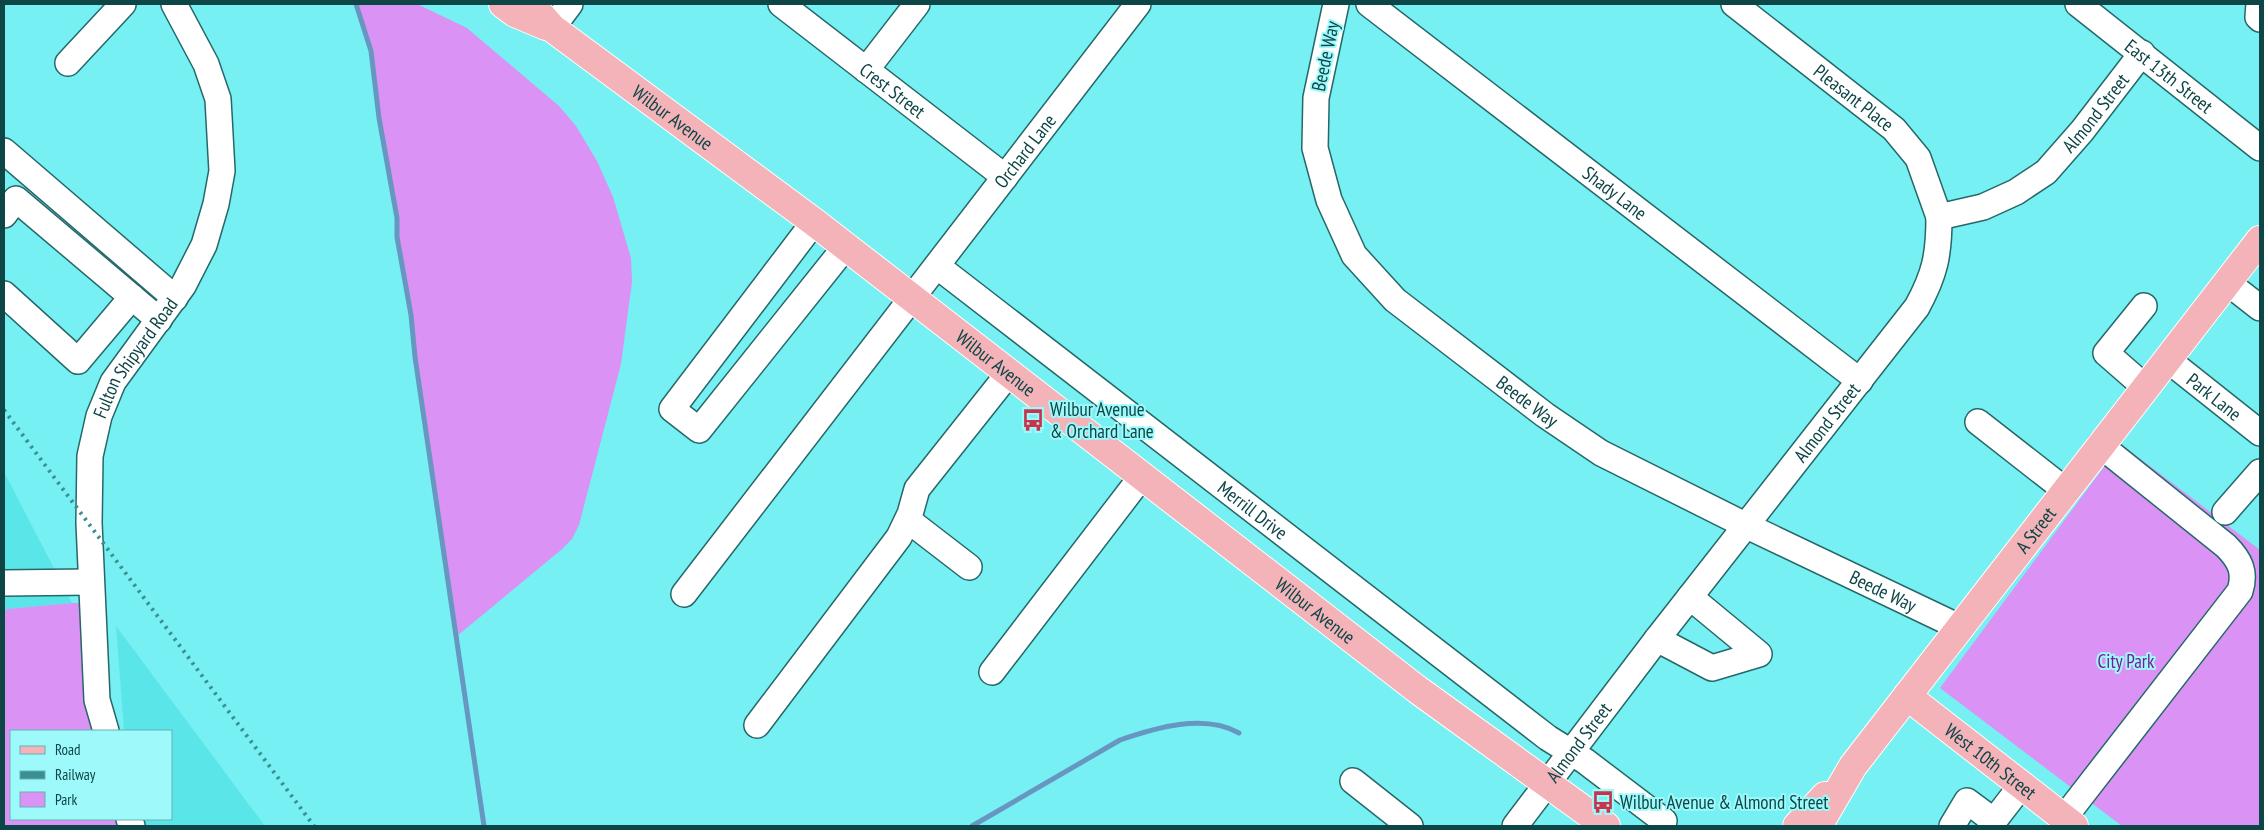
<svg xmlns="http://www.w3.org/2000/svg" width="2264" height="830" viewBox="0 0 2264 830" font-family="'PT Sans Narrow',sans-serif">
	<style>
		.built { fill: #5ae6e8 }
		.green { fill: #da92f4 }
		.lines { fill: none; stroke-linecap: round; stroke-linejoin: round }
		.stream { stroke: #6796c1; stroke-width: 5 }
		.minor-casing { stroke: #266869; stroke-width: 28 }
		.major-casing { stroke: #fff; stroke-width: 30 }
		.minor { stroke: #fff; stroke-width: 25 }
		.major { stroke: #f3b3b8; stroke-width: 28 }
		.rail { stroke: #3b8f90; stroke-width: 4; stroke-dasharray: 2.5 5; stroke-linecap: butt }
		.labels { text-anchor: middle; stroke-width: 4; stroke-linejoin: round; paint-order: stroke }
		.street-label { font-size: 19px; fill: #0e4546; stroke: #9df9fa }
		.poi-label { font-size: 19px; fill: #0e4546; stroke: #9df9fa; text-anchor: start }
		.park-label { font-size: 19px; fill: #7c1a99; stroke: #9df9fa }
	</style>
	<rect width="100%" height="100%" fill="#76f0f2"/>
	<g class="built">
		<polygon points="4,472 72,603 7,609 4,613"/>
		<polygon points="116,626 265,826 134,826 133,819 171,819 171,731 124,731"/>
	</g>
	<g class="green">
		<polygon points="356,4 417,4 467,28 559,106 576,126 597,161 613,197 631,258 632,282 621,364 579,525 572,539 561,550 457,636 415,357 411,315 397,237 397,218 379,118 371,51"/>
		<polygon points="2121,444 2260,550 2260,826 2122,826 1940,688"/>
		<polygon points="72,603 92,603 106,731 11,731 11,819 129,819 130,826 4,826 4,613 7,609"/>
	</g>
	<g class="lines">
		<g class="stream">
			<polyline points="356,4 371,51 379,118 397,218 397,237 411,315 415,357 484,826"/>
			<path d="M972,826l148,-86c35,-12 84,-27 119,-7"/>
		</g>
		<defs>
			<g id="minor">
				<path id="s1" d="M781,4l224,173"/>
				<path id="s2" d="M1336,4l-20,94 -1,50 14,52 25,55 41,45 150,115 56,38 144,72 214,102"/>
				<path id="s3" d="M1369,4l491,377"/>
				<path id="s4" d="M1734,4l160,125 24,29 21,59"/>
				<path id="s5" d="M2078,4l182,144"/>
				<polyline points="2259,4 2258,17 2260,19"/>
				<polyline points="552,28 570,4"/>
				<polyline points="68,63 123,4"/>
				<polyline points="866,70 917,4"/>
				<polyline points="4,151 175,298"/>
				<polyline points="4,215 16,199 159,320"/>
				<polyline points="814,222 672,409 699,430 846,246"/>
				<path id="s6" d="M937,266l611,472 37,23 79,60"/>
				<polyline points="2228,283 2260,308"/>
				<polyline points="4,294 78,361 132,297"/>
				<polyline points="2144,306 2106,353 2146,388"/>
				<path id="s7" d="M2168,360l92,73"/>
				<polyline points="1978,422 2065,490"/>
				<polyline points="2225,512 2260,472"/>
				<polyline points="908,520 969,567"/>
				<polyline points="4,583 91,582"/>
				<path id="s8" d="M684,594l454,-590"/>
				<polyline points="1657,639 1712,668 1759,654 1690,597"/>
				<polyline points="992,672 1142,476"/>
				<polyline points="757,725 899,537 910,514 917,489 1009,373"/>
				<path id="s9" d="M106,731l-9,-31 -8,-177 1,-67 9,-40 14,-34 70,-96 21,-41 12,-41 6,-33 -4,-72 -12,-35 -32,-60"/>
				<polyline points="1353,781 1410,826"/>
				<path d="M2064,818l176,-227c6,-19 0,-31 -14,-45l-126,-101"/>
				<polyline points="129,819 132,826"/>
				<path id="s10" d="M1515,826l142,-187 260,-332c18,-33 22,-52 22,-90l44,-10 33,-15 30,-20 36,-41 60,-78"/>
				<polyline points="1952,826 1967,801 1994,821"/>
				<polyline points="1990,826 2021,786"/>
			</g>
			<g id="major">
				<polyline points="503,4 515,13 546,26"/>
				<path id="s11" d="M531,4l21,24 262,194 604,468 188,136"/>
				<path id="s12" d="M1907,696l167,130"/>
				<polyline points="1797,826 1825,796"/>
				<path id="s13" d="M1818,826l35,-60 407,-526"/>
			</g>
		</defs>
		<use href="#minor" class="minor-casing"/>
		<use href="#major" class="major-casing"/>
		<use href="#minor" class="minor"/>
		<use href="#major" class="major"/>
		<polyline class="rail" points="4,410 314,826"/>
	</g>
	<defs>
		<symbol id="bus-bare" viewBox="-9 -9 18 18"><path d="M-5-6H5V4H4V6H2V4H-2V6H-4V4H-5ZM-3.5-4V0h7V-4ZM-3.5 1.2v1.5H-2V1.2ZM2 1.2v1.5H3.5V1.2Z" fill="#c6354c" stroke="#9df9fa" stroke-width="2.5" paint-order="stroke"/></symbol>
	</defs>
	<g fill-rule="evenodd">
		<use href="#bus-bare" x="1017" y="404" width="32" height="32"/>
		<use href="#bus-bare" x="1587" y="786" width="32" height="32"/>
	</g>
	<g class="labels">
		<g class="street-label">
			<text transform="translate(1325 56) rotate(-78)" y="7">Beede Way</text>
			<text dy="7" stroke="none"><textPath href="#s5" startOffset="116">East 13th Street</textPath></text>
			<text dy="7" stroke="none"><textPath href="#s1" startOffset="141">Crest Street</textPath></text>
			<text dy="7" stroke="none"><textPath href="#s4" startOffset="152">Pleasant Place</textPath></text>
			<text dy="7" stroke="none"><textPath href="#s10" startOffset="945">Almond Street</textPath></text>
			<text dy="7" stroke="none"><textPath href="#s11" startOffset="182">Wilbur Avenue</textPath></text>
			<text dy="7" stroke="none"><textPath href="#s8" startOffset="559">Orchard Lane</textPath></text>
			<text dy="7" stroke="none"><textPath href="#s3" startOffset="310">Shady Lane</textPath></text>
			<text dy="7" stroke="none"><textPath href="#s9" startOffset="386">Fulton Shipyard Road</textPath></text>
			<text dy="7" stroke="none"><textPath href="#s11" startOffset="588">Wilbur Avenue</textPath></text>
			<text dy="7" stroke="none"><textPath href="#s7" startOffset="59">Park Lane</textPath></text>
			<text dy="7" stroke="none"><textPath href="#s2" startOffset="488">Beede Way</textPath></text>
			<text dy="7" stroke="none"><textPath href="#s10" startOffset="510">Almond Street</textPath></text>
			<text dy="7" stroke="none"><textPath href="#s6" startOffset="399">Merrill Drive</textPath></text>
			<text dy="7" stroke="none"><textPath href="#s13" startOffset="368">A Street</textPath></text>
			<text dy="7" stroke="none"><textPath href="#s2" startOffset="892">Beede Way</textPath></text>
			<text dy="7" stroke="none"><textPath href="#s11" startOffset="992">Wilbur Avenue</textPath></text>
			<text dy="7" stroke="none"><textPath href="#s10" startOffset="105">Almond Street</textPath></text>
			<text dy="7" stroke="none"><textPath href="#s12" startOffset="106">West 10th Street</textPath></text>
		</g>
		<g class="poi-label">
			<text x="1050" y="416">Wilbur Avenue<tspan x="1050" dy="22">&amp; Orchard Lane</tspan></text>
			<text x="1620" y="809">Wilbur Avenue &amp; Almond Street</text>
		</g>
		<g class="park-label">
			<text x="2126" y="668">City Park</text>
		</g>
	</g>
	<rect width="2264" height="830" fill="none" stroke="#0e4546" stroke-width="10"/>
	<rect x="10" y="730" width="162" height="90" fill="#9df9fa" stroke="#64b1b2"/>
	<rect x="20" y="746" width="25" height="8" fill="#f3b3b8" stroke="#64b1b2"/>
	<text x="55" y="755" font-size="15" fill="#0e4546">Road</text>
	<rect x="20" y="771" width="25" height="8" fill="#3b8f90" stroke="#64b1b2"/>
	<text x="55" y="780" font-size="15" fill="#0e4546">Railway</text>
	<rect x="20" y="792" width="25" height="15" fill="#da92f4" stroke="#64b1b2"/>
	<text x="55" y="805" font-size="15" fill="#0e4546">Park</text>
</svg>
